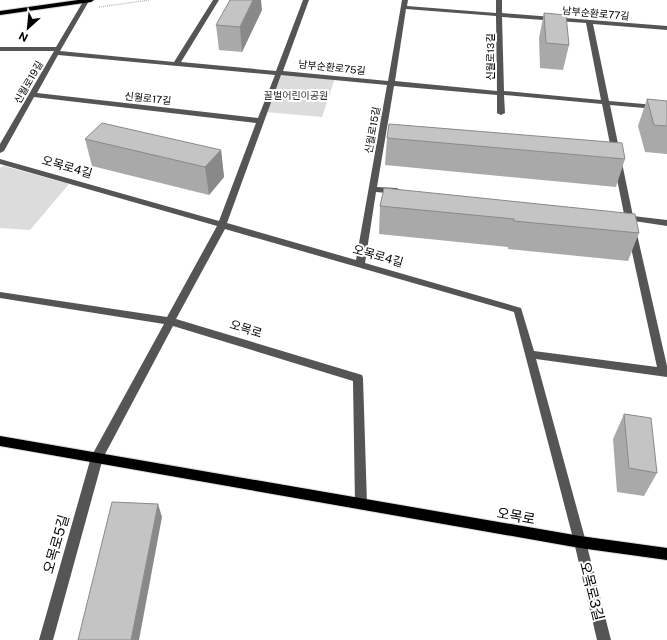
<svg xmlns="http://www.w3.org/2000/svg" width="667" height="640" viewBox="0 0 667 640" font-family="'Public Sans','Noto Sans KR',sans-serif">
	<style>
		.green { fill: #dcdcdc }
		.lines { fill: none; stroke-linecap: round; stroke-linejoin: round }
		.major-casing { stroke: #dbdbdb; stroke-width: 2 }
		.path { stroke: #777; stroke-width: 1.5; stroke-dasharray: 0.5 1.5; stroke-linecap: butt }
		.minor { fill: #555; fill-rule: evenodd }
		.major { fill: #000; fill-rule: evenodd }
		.wall { fill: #a9a9a9 }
		.shaded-wall { fill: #898989 }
		.building { fill: #c4c4c4; stroke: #898989 }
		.labels { text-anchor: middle; stroke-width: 4; stroke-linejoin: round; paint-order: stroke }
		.far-street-label { font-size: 10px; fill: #000; stroke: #fff }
		.far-park-label { font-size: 10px; fill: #333; stroke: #fff }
		.street-label { font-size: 12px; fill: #000; stroke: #fff }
		.near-street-label { font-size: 14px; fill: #000; stroke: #fff }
	</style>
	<rect width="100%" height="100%" fill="#fff"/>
	<g class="green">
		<polygon points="281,74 335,78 322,117 265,112"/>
		<polygon points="4,166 69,184 30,230 0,228 0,168"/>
	</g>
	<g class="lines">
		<defs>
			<g id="major">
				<polygon points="78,0 94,0 91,2 0,15 0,11"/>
				<polygon points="0,436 580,536 667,548 667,560 580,548 0,446"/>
			</g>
		</defs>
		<use href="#major" class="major-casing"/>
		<polyline class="path" points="99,7 150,0"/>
		<path class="minor" d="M84,0l5,1 -29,50 114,11 39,-62h6l-38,62 95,9 27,-71h6l-26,71 105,10 14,-81h6l-1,6 89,7v-13h6v13l165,13v4l-74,-6 16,77 58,5v4l-57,-5 23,111 34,4v6l-33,-5 33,145v11l-131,-18 50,183 25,98h-14l-23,-98 -60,-230 -289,-83 -49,90 186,56 1,3 4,126 -2,4 -4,1 -4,-1 -2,-4 -2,-123 -180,-55 -70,132 -50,182h-14l52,-183 73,-133 -164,-26v-6l167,25 50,-91 -217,-62v-5l219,62 37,-98 -222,-26 -30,54 -4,2v-9l54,-93h-54v-4h56zM406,9l90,7 1,75 -102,-10zM502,17l84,6 15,77 -97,-9zM58,55l217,20 -17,43 -221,-25zM281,75l106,10 -31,175 -129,-37zM394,86l103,9v18l4,2 4,-2 -1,-18 98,9 22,110 -5,3 1,2 5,1 32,147 -123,-16 -13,-43 -156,-45 11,-71 21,2 4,-3 -4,-3 -20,-1z"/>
		<use href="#major" class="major"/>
	</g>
	<g class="wall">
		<polygon points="262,10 242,52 219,50 216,25"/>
		<polygon points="544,13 569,45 563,70 540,68 539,38"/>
		<polygon points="647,99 667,101 667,154 645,152 638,126"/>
		<polygon points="387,138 625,159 616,187 385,165"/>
		<polygon points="85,139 221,150 224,177 209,195 92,166"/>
		<polygon points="384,188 639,233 628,261 508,249 508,247 379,234 380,206"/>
		<polygon points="624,414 657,473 644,496 617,492 613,439"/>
	</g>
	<g class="shaded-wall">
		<polygon points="253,0 261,0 262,10 242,52 240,27"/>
		<polygon points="221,150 224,177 209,195 205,167"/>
		<polygon points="158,504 162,517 139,640 131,640"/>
	</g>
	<g class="building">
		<polygon points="230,0 253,0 240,27 216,25"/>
		<polygon points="544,13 566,15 569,45 546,43"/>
		<polygon points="647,99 667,101 667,126 654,125"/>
		<polygon points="102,123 221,150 205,167 85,139"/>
		<polygon points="389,124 622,143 625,159 387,138"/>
		<polygon points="384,188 635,214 639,233 514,221 514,219 380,206"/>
		<polygon points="624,414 651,418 657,473 629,468"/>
		<polygon points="112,502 158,504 131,640 78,640"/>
	</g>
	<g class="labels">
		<g class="far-street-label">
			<text transform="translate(596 13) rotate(5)" y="4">남부순환로77길</text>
			<text transform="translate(490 57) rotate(-90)" y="4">신월로13길</text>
			<text transform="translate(332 67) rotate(6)" y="4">남부순환로75길</text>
			<text transform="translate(28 82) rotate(-60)" y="4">신월로19길</text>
			<text transform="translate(148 98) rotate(6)" y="4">신월로17길</text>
			<text transform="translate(372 130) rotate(-80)" y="4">신월로15길</text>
		</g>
		<g class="far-park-label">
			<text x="296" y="99">꿀벌어린이공원</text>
		</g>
		<g class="street-label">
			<text transform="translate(67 167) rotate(16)" y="4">오목로4길</text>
			<text transform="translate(378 256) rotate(16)" y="4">오목로4길</text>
			<text transform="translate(246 329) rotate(17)" y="4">오목로</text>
		</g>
		<g class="near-street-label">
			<text transform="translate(516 516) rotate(10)" y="5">오목로</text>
			<text transform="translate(56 544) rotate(-74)" y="5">오목로5길</text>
			<text transform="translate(592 591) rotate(76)" y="5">오목로3길</text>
		</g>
	</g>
	<g transform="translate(28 28) rotate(207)" stroke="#ffffff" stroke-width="3" paint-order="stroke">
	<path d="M0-3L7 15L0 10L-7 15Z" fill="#000000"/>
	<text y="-6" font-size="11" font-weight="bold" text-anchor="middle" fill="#000000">N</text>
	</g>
</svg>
